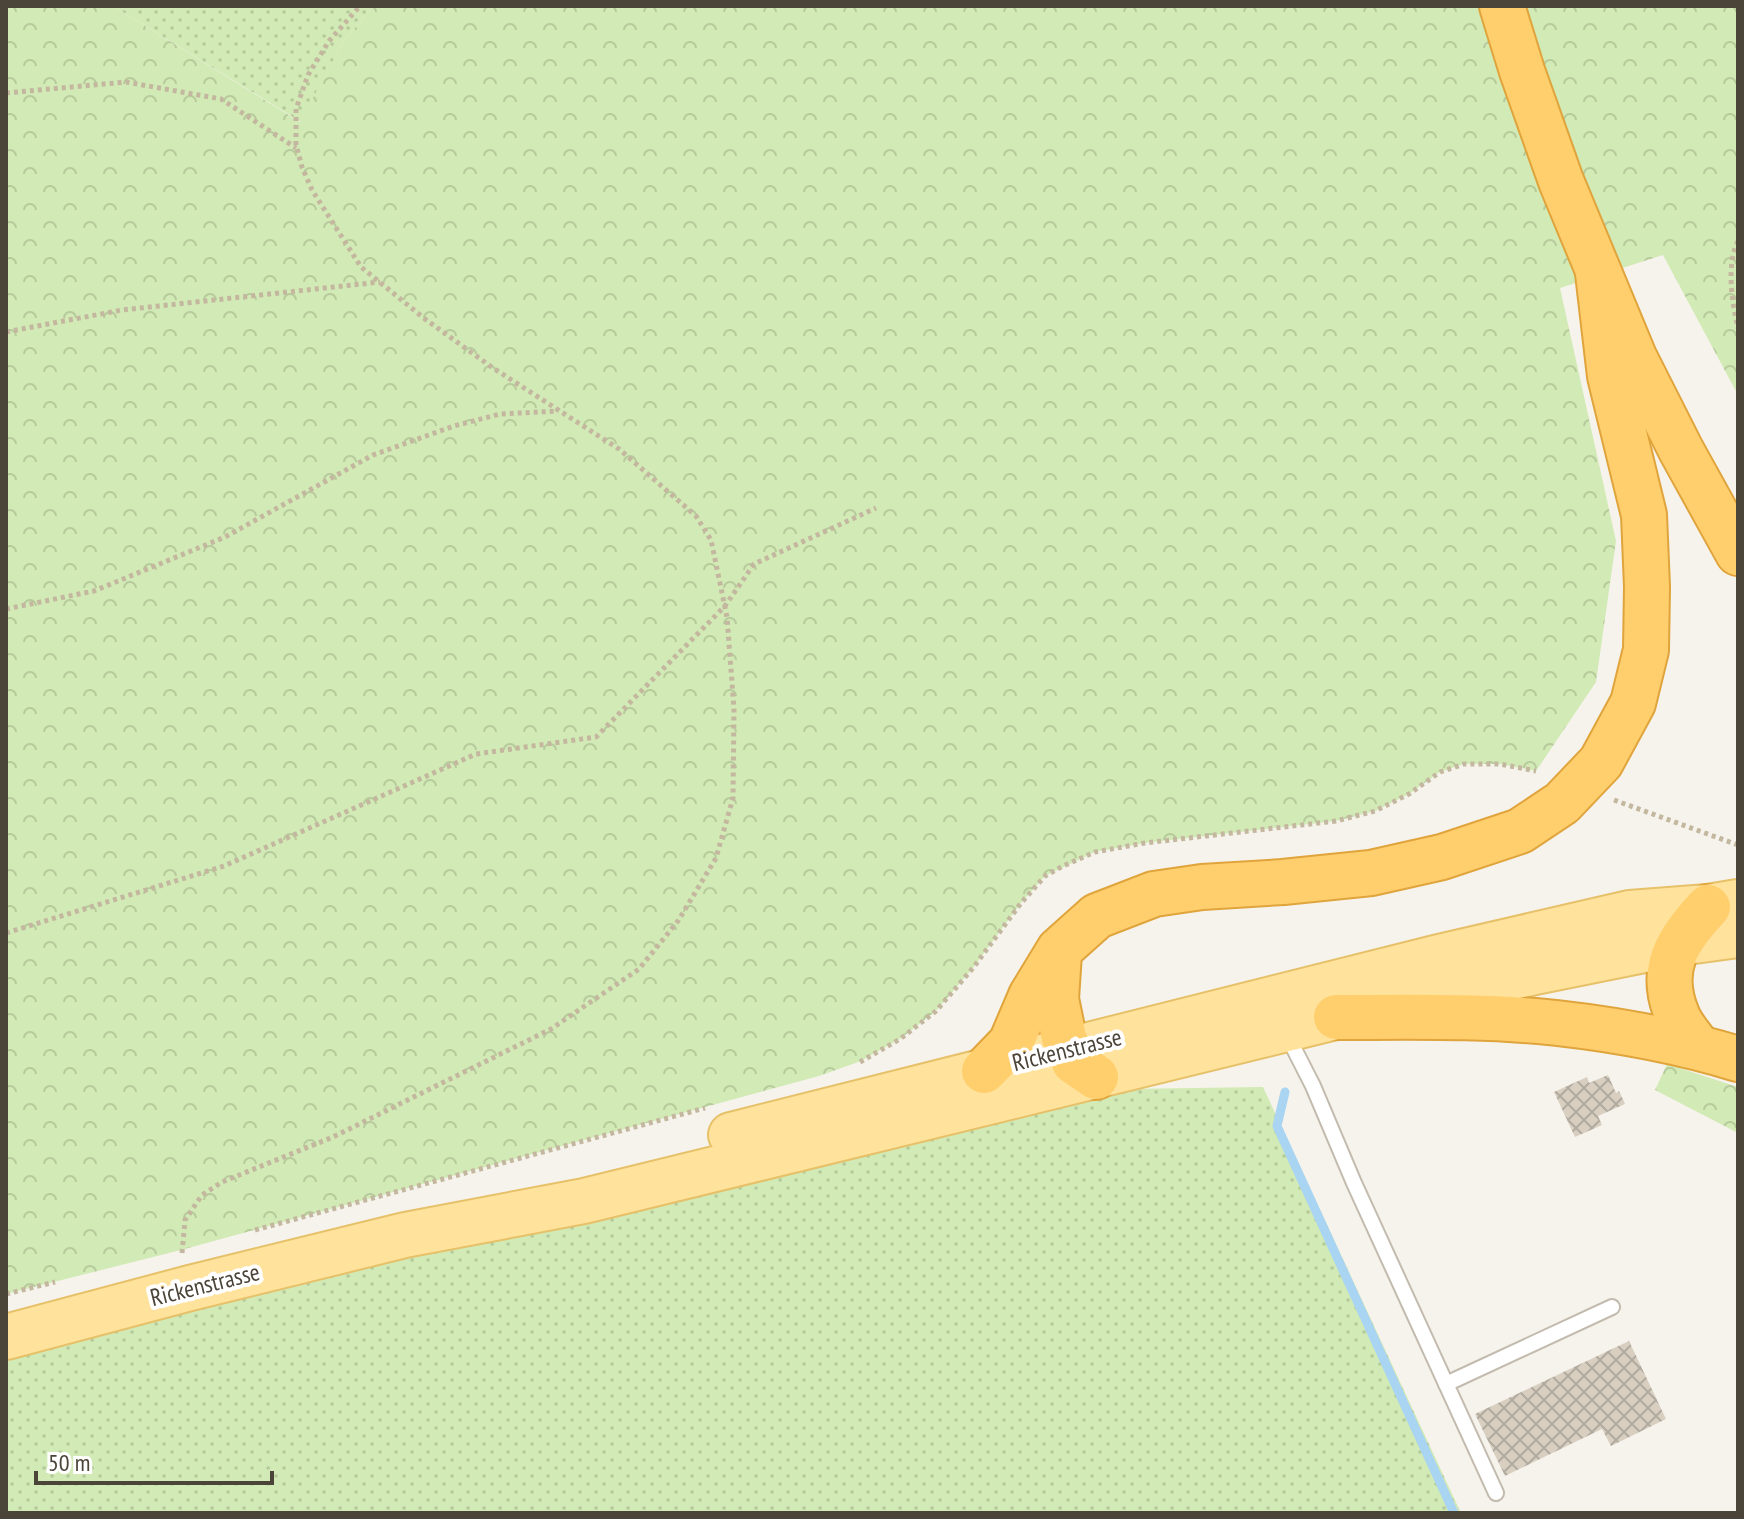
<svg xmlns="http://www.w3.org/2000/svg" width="1744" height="1519" viewBox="0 0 1744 1519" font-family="'PT Sans Narrow',sans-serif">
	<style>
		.grass { fill: url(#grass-dots) }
		.forest { fill: url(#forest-crowns) }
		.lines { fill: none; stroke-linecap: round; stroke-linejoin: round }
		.stream { stroke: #a9d4f2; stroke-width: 9 }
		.building { fill: url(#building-cross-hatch) }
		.lane-casing { stroke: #c2bbae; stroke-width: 18 }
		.primary-casing { stroke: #e6c16a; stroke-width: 48 }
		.highway-casing { stroke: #e0a43c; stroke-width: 48 }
		.path { stroke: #c4b79f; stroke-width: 5; stroke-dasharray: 4 4; stroke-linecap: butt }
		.lane { stroke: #fff; stroke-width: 14 }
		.primary { stroke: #ffe39c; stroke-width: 44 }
		.highway { stroke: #ffcf6e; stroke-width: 44 }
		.labels { text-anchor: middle; stroke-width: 8; stroke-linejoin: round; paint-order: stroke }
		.street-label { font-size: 24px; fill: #4b4439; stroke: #fff }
	</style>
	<defs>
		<pattern id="grass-dots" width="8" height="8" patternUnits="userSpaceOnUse" patternTransform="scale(2)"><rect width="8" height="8" fill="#d2eab5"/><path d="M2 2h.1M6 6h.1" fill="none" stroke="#b6ca9c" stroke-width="1.8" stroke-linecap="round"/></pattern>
		<pattern id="forest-crowns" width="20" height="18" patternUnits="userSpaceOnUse" patternTransform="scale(2)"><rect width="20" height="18" fill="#d2eab5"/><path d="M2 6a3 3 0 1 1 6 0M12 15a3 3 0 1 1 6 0" fill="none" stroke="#b6ca9c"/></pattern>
		<pattern id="building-cross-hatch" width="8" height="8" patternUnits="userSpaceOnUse" patternTransform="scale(2)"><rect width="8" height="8" fill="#d8cfc1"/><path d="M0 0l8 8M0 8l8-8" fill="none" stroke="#b1aa9e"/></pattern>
	</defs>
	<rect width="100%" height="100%" fill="#f6f3ec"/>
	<g class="grass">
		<polygon points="113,6 373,6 343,42 301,122"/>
		<polygon points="1263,1087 1461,1513 6,1513 6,1358 352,1266 1124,1089"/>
	</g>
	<g class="forest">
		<polygon points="6,6 113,6 300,122 343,42 373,6 1738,6 1738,395 1663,255 1560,288 1616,541 1596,682 1536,771 1500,764 1464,764 1440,772 1409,794 1375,811 1336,821 1145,843 1095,852 1045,876 1021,903 973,968 936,1011 900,1039 861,1061 819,1076 181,1250 6,1294"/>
		<polygon points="1667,1064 1738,1087 1738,1133 1655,1090"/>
	</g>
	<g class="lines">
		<polyline class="stream" points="1285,1092 1277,1126 1454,1513"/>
	</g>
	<g class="building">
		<polygon points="1608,1075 1616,1093 1619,1091 1625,1104 1598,1116 1602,1125 1575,1137 1554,1092 1587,1077 1589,1083"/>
		<polygon points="1629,1341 1666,1419 1611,1446 1602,1429 1505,1476 1475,1414"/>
	</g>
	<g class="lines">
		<defs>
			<g id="lane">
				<polyline points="1287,1035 1313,1086 1354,1183 1496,1493"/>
				<polyline points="1446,1384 1612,1307"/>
			</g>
			<g id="primary">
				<polyline points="731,1135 1439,957 1630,913 1708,907 1738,902"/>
				<polyline points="6,1337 190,1288 405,1235 584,1201 1336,1017 1535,972 1679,943 1738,935"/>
			</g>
			<g id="highway">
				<polyline points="1502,6 1522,71 1561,181 1634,357 1681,450 1738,553"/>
				<polyline points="1059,953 1056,999 1064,1038 1074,1062 1096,1077"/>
				<path d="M1336,1017c74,0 148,-2 221,6 62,7 122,18 181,36"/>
				<path d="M1698,1047c-7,-10 -17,-21 -21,-32 -19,-46 0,-75 31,-108"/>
				<polyline points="984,1071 1011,1043 1031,996 1059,950 1097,916 1154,894 1202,887 1283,882 1371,873 1442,857 1520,831 1562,803 1601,762 1633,703 1646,650 1647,587 1644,515 1610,376 1598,273"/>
			</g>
		</defs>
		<use href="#lane" class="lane-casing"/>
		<use href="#primary" class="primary-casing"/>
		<use href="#highway" class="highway-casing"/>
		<g class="path">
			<polyline points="6,93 126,82 221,99 296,148"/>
			<path d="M1738,241c-12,24 -6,61 0,87"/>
			<polyline points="6,332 122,310 380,282"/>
			<polyline points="6,609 94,591 225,537 373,455 454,426 500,414 558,411"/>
			<polyline points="1614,800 1738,845"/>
			<polyline points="6,933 224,866 476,754 596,737 725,606 754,564 876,508"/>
			<polyline points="860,1062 900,1039 936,1011 973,968 1021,903 1045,876 1063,866 1095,852 1145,843 1336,821 1375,811 1409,794 1440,772 1464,764 1500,764 1536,771"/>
			<polyline points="255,1230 705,1108"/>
			<polyline points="182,1253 185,1220 202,1195 222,1182 333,1137 551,1029 639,969 678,921 716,858 733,798 734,709 727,617 711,540 696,516 619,449 493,368 425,319 361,267 312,190 302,167 296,145 296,109 308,75 329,41 360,6"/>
			<polyline points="6,1294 55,1282"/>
		</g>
		<use href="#lane" class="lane"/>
		<use href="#primary" class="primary"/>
		<use href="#highway" class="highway"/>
	</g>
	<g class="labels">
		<g class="street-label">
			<text transform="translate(1067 1050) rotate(-14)" y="8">Rickenstrasse</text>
			<text transform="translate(205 1285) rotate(-14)" y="8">Rickenstrasse</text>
		</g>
	</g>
	<rect width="1744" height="1519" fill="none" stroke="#4b4439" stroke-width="16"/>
	<path d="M36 1471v12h236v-12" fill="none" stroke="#4b4439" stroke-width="4"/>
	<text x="48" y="1471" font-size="24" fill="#4b4439" stroke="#ffffff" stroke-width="6" paint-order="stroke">50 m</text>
</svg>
